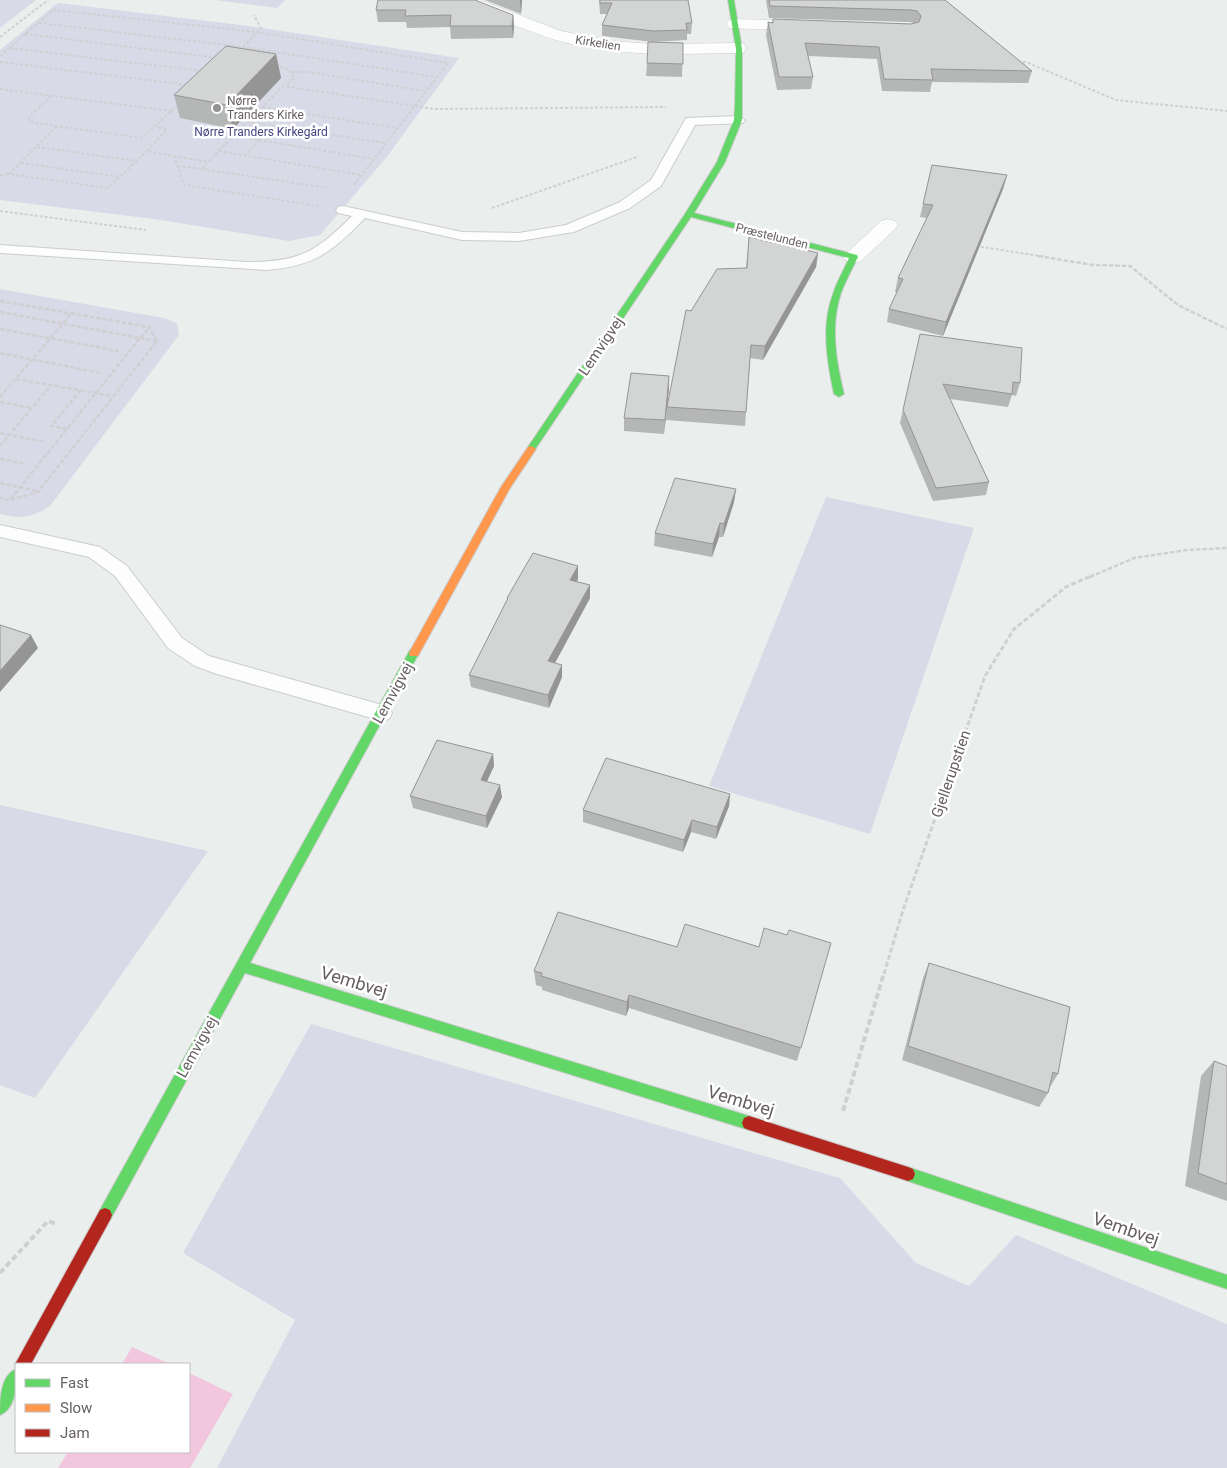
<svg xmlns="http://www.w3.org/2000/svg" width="1227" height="1468" viewBox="0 0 1227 1468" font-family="Roboto,sans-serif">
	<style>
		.green { fill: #d8dae8 }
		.water { fill: #f1c6de }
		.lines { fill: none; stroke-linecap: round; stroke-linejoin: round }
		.lane-casing { stroke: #cbcccc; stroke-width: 2 }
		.street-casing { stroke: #cbcccc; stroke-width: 1 }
		.fast-casing { stroke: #cdcccd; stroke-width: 2 }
		.slow-casing { stroke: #cdcccd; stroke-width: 2 }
		.jam-casing { stroke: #cdcccd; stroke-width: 2 }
		.path-far3 { stroke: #d1cfd2; stroke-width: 2; stroke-dasharray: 3 2; stroke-linecap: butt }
		.path-far2 { stroke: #d1cfd2; stroke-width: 2.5; stroke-dasharray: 4.5 2; stroke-linecap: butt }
		.path-far1 { stroke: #d1cfd2; stroke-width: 3; stroke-dasharray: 5 2.5; stroke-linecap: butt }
		.path { stroke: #d1cfd2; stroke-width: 4; stroke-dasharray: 6 3; stroke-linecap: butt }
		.lane { fill: #fcfdfc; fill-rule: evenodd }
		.street { fill: #fcfdfc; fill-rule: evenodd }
		.fast { fill: #63d668; fill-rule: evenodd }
		.slow { fill: #ff974d; fill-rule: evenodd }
		.jam { fill: #b3261e; fill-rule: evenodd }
		.wall { fill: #b5b7b6 }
		.shaded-wall { fill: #949594 }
		.building { fill: #d3d5d4; stroke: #949594 }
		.poi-dot { fill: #959293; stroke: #fff; stroke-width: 2 }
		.labels { text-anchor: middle; stroke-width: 5; stroke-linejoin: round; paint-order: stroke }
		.far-street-label { font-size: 12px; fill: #676063; stroke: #fff }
		.far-poi-label { font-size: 12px; fill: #676063; stroke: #fff; text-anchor: start }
		.far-park-label { font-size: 12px; fill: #474383; stroke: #fff }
		.street-label { font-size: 15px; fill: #676063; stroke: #fff }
		.near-street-label { font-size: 18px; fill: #676063; stroke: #fff }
	</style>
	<rect width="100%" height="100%" fill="#eaefed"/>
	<g class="green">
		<polygon points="0,0 36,0 0,28"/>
		<polygon points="215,0 285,0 277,8"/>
		<polygon points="59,3 249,26 459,58 386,158 320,235 289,241 161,220 0,200 0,50 55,5"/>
		<path d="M0,289l164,29 13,5 2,12 -129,171c-18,12 -29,13 -50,8z"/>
		<polygon points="826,497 974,528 870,834 709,786"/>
		<polygon points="0,805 208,851 35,1098 0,1085"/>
		<polygon points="311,1024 840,1178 916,1263 969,1286 1016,1235 1227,1324 1227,1468 217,1468 295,1320 183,1253"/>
	</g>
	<g class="water">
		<polygon points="132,1347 170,1364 122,1364"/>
		<polygon points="189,1373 233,1394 190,1468 58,1468 68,1452 189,1452"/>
	</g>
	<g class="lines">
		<defs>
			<g id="lane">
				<path d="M738,116l7,4 -2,3 -48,2 -34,61 -31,22 -56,24 -55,9 -57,-1 -97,-22c-33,34 -50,48 -98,52l-267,-17v-8l246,17c53,0 69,-9 106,-46l-14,-3 -2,-3 2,-3 5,-1 119,26 57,1 47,-8 54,-23 31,-22 35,-62z"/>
				<polygon points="0,525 100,547 127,566 182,638 209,656 382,705 389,707 392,713 389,719 382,721 217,674 195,666 168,648 115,576 89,557 0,537"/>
			</g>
			<g id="street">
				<path d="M456,0h24l81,31 49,10 43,3 85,-1 6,1 2,4 -2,4 -6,1c-59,1 -118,4 -175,-11 -36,-10 -70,-27 -105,-39z"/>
				<polygon points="735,19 804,21 810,22 812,26 810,30 804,31 729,28 727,24 729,20"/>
				<polygon points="888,219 895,221 898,225 895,229 861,261 854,263 847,261 844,257 847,253 881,221"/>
			</g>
			<g id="fast">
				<path d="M728,0h6l8,49v71l-17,42 -31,51 163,42 1,2c-6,12 -12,23 -17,36 -11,33 -5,68 3,101l-5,3 -5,-3c-7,-33 -13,-68 -1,-100 4,-13 11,-24 16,-36l-158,-41 -157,234h-6v-4l157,-233 32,-52 17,-42 1,-14 1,-57z"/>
				<polygon points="414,649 419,653 250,963 749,1116 754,1118 756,1123 754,1128 749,1130 245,973 110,1220 105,1222 100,1220 98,1215 100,1210 410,650"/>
				<polygon points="908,1167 1227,1275 1227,1289 908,1181 903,1179 901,1174 903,1169"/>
				<path d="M16,1369c1,15 0,39 -16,46 0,-15 0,-39 16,-46z"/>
			</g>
			<polygon id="slow" points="531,446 536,449 510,488 418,656 410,656 409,653 501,487 528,447"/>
			<g id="jam">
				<polygon points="749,1116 908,1167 913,1169 915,1174 913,1179 908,1181 749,1130 744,1128 742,1123 744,1118"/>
				<polygon points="105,1208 110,1210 112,1215 110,1220 31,1364 16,1364 16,1366 15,1364 18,1359 100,1210"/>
			</g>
		</defs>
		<use href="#lane" class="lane-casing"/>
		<use href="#street" class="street-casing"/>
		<use href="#fast" class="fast-casing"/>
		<use href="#slow" class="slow-casing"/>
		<use href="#jam" class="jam-casing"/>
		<g class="path-far3">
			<polyline points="39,23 243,47 437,77"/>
			<polyline points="25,34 217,58"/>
			<polyline points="0,37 48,0"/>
			<polyline points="243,47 261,28 254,15"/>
			<polyline points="10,48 202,71"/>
			<polyline points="0,56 53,10 257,32 448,63 354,185"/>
			<polyline points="0,62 187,85"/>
			<polyline points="1018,62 1026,62 1116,100 1227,111"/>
			<path d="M275,66c9,1 15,2 19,11l-8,9"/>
			<polyline points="292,72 309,72 426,91"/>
			<polyline points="0,89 172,111"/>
			<polyline points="51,96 31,115 29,120 35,123 142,138 155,126"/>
			<polyline points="178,105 155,126 167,129 147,151 174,156 184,185 318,206"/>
			<polyline points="263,107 397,128"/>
			<polyline points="248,122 385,143"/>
			<polyline points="57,126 9,174 108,188 147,151"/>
			<polyline points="234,135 259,140 246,155"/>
			<polyline points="259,140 373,159"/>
			<polyline points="37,147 137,161"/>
			<polyline points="219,151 361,175"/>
			<polyline points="174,156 208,162 283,86 434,109 666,107"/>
			<polyline points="21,163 120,177"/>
			<polyline points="178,166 202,169 207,163"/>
			<polyline points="202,169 327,188"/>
			<polyline points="0,175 9,174"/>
			<polyline points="492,208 637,157"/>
			<polyline points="0,211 146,230"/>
			<polyline points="976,246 1046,257"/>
		</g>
		<g class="path-far2">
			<polyline points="1038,256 1093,265 1130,266 1178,305 1227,329"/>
			<polyline points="0,301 149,327 157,341 38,492 10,500"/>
			<polyline points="0,312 140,338 10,500 0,498"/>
			<polyline points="0,329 119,351"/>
			<polyline points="140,338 157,341"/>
			<polyline points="141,338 149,327"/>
			<polyline points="0,353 101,373"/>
			<polyline points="16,379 112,396"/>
			<polyline points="0,397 71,314"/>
			<polyline points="0,402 32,408"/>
			<polyline points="67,429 51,426 81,390"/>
			<polyline points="0,433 45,442"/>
			<polyline points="0,446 51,385"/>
			<polyline points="0,459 26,464"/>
			<polyline points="0,483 38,491"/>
			<polyline points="1090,577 1134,558 1187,550 1227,548"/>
		</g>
		<polyline class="path-far1" points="884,974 903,910 985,676 1014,629 1066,587 1093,575"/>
		<g class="path">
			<polyline points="843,1111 884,973"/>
			<polyline points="0,1273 48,1221 57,1224"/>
		</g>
		<use href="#lane" class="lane"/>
		<use href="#street" class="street"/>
		<use href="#fast" class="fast"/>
		<use href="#slow" class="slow"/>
		<use href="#jam" class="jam"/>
	</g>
	<g class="wall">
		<polygon points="378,0 513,15 514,27 513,38 451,39 450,27 407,28 406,22 378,22 376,10"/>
		<polygon points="485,0 522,0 521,14"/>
		<polygon points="599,0 688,0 692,23 691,34 687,34 687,40 653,42 602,36 602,25 607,14 600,14"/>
		<polygon points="766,0 945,0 1032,71 1028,83 932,82 930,92 882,91 877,59 808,56 813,77 811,89 777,90 766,35 768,22 772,23 773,19 911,24 914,23 909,22 769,18"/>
		<polygon points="683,43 682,77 646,76 647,63"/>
		<polygon points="276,54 281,78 233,129 180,118 174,95"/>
		<polygon points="932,165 1007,175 1003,189 943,336 887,322 889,309 897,292 895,292 898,278 927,218 920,217"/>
		<polygon points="749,237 818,253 816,267 763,360 750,358 745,426 666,420 667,407 691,311 746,268"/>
		<polygon points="920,334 1020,383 1016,396 1012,395 1008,407 950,399 989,482 986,495 933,501 900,423"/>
		<polygon points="669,389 664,434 624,431 624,418"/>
		<polygon points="736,489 734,502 723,537 719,537 712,557 654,546 655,533"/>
		<polygon points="578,579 577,582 590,585 590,598 555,663 562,677 549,708 471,687 469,675 507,601 507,598"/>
		<polygon points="493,754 494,766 487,781 502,797 487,828 413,808 410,796"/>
		<polygon points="730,794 729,806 716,839 691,832 683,852 583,822 583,810"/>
		<polygon points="787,935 831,943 797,1061 629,1008 626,1016 542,990 542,987 536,985 534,971 677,947 759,947"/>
		<polygon points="929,963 1058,1074 1050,1087 1048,1093 1039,1107 902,1060 923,978"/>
		<polygon points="1214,1061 1227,1066 1227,1201 1185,1186 1201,1076"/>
	</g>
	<g class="shaded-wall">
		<polygon points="520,0 522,0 521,14"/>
		<polygon points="513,15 514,27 513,38 512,26"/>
		<polygon points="276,54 281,78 233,129 227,105"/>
		<polygon points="1007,175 1003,189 943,336 946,322"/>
		<polygon points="818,253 816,267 763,360 765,346"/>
		<polygon points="669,376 669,389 664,434 665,420"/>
		<polygon points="736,489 734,502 723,537 724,524"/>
		<polygon points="720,523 719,537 712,557 713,544"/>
		<polygon points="578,566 578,579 570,593 570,580"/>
		<polygon points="590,585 590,598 549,674 548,661"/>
		<polygon points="31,635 38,648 0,692 0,671"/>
		<polygon points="562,665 562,677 549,708 548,695"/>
		<polygon points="493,754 494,766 482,792 481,780"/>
		<polygon points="500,785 502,797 487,828 486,816"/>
		<polygon points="730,794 729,806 716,839 717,827"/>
		<polygon points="692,820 691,832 683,852 684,840"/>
		<polygon points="629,995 629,1008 626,1016 627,1002"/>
	</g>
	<g class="building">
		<polygon points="378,0 475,0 513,15 512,26 450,26 451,15 405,16 406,10 376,10"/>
		<polygon points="600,0 688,0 692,23 686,23 687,30 653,31 602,25 612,3 600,3"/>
		<polygon points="769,0 945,0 1032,71 931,69 933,80 884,79 879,47 805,43 813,77 779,77 768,22 773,23 773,19 911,24 919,22 921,16 917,11 911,10 770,6"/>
		<polygon points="648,42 683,43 683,64 647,63"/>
		<polygon points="226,46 276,54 227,105 174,95"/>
		<polygon points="932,165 1007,175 946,322 889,309 903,279 898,278 933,205 923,204"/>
		<polygon points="749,237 818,253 765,346 751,345 746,412 667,407 686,310 691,311 717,269 747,268"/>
		<polygon points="920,334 1022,348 1020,383 1013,382 1012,394 943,384 989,482 936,488 903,410"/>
		<polygon points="631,373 669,376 665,420 624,418"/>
		<polygon points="675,478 736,489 724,524 720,523 713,544 655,533"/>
		<polygon points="533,553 578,566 570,580 590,585 548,661 562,665 548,695 469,675 508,598 507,598"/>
		<polygon points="0,625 31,635 0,671"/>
		<polygon points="437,740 493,754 481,780 500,785 486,816 410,796"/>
		<polygon points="606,758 730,794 717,827 692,820 684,840 583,810"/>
		<polygon points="558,912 677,947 685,924 759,947 764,928 787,935 789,930 831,943 801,1048 629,995 627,1002 541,976 542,973 534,971"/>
		<polygon points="929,963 1070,1007 1058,1074 1053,1072 1048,1093 908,1046"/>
		<polygon points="1214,1061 1227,1066 1227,1184 1198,1173"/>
	</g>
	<circle class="poi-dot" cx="217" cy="108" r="5"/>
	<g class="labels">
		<g class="far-street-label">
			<text transform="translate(598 43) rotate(9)" y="4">Kirkelien</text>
			<text transform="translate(772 236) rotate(14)" y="4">Præstelunden</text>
		</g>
		<g class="far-poi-label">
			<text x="227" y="105">Nørre<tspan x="227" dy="14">Tranders Kirke</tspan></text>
		</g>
		<g class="far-park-label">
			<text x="261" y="136">Nørre Tranders Kirkegård</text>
		</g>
		<g class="street-label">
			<text transform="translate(601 346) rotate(-56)" y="5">Lemvigvej</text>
			<text transform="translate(393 693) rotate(-61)" y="5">Lemvigvej</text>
			<text transform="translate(951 774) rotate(-71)" y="5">Gjellerupstien</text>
			<text transform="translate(197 1047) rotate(-61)" y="5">Lemvigvej</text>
		</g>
		<g class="near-street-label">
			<text transform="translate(354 982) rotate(17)" y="6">Vembvej</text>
			<text transform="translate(741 1101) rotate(17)" y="6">Vembvej</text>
			<text transform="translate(1126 1229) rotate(19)" y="6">Vembvej</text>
		</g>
	</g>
	<rect x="15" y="1363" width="175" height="90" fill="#ffffff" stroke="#c2bfc1"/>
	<rect x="25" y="1379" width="25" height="8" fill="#63d668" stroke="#c2bfc1"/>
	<text x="60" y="1388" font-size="15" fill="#676063">Fast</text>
	<rect x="25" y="1404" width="25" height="8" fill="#ff974d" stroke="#c2bfc1"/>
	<text x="60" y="1413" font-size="15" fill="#676063">Slow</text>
	<rect x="25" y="1429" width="25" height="8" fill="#b3261e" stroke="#c2bfc1"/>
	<text x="60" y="1438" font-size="15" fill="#676063">Jam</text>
</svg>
